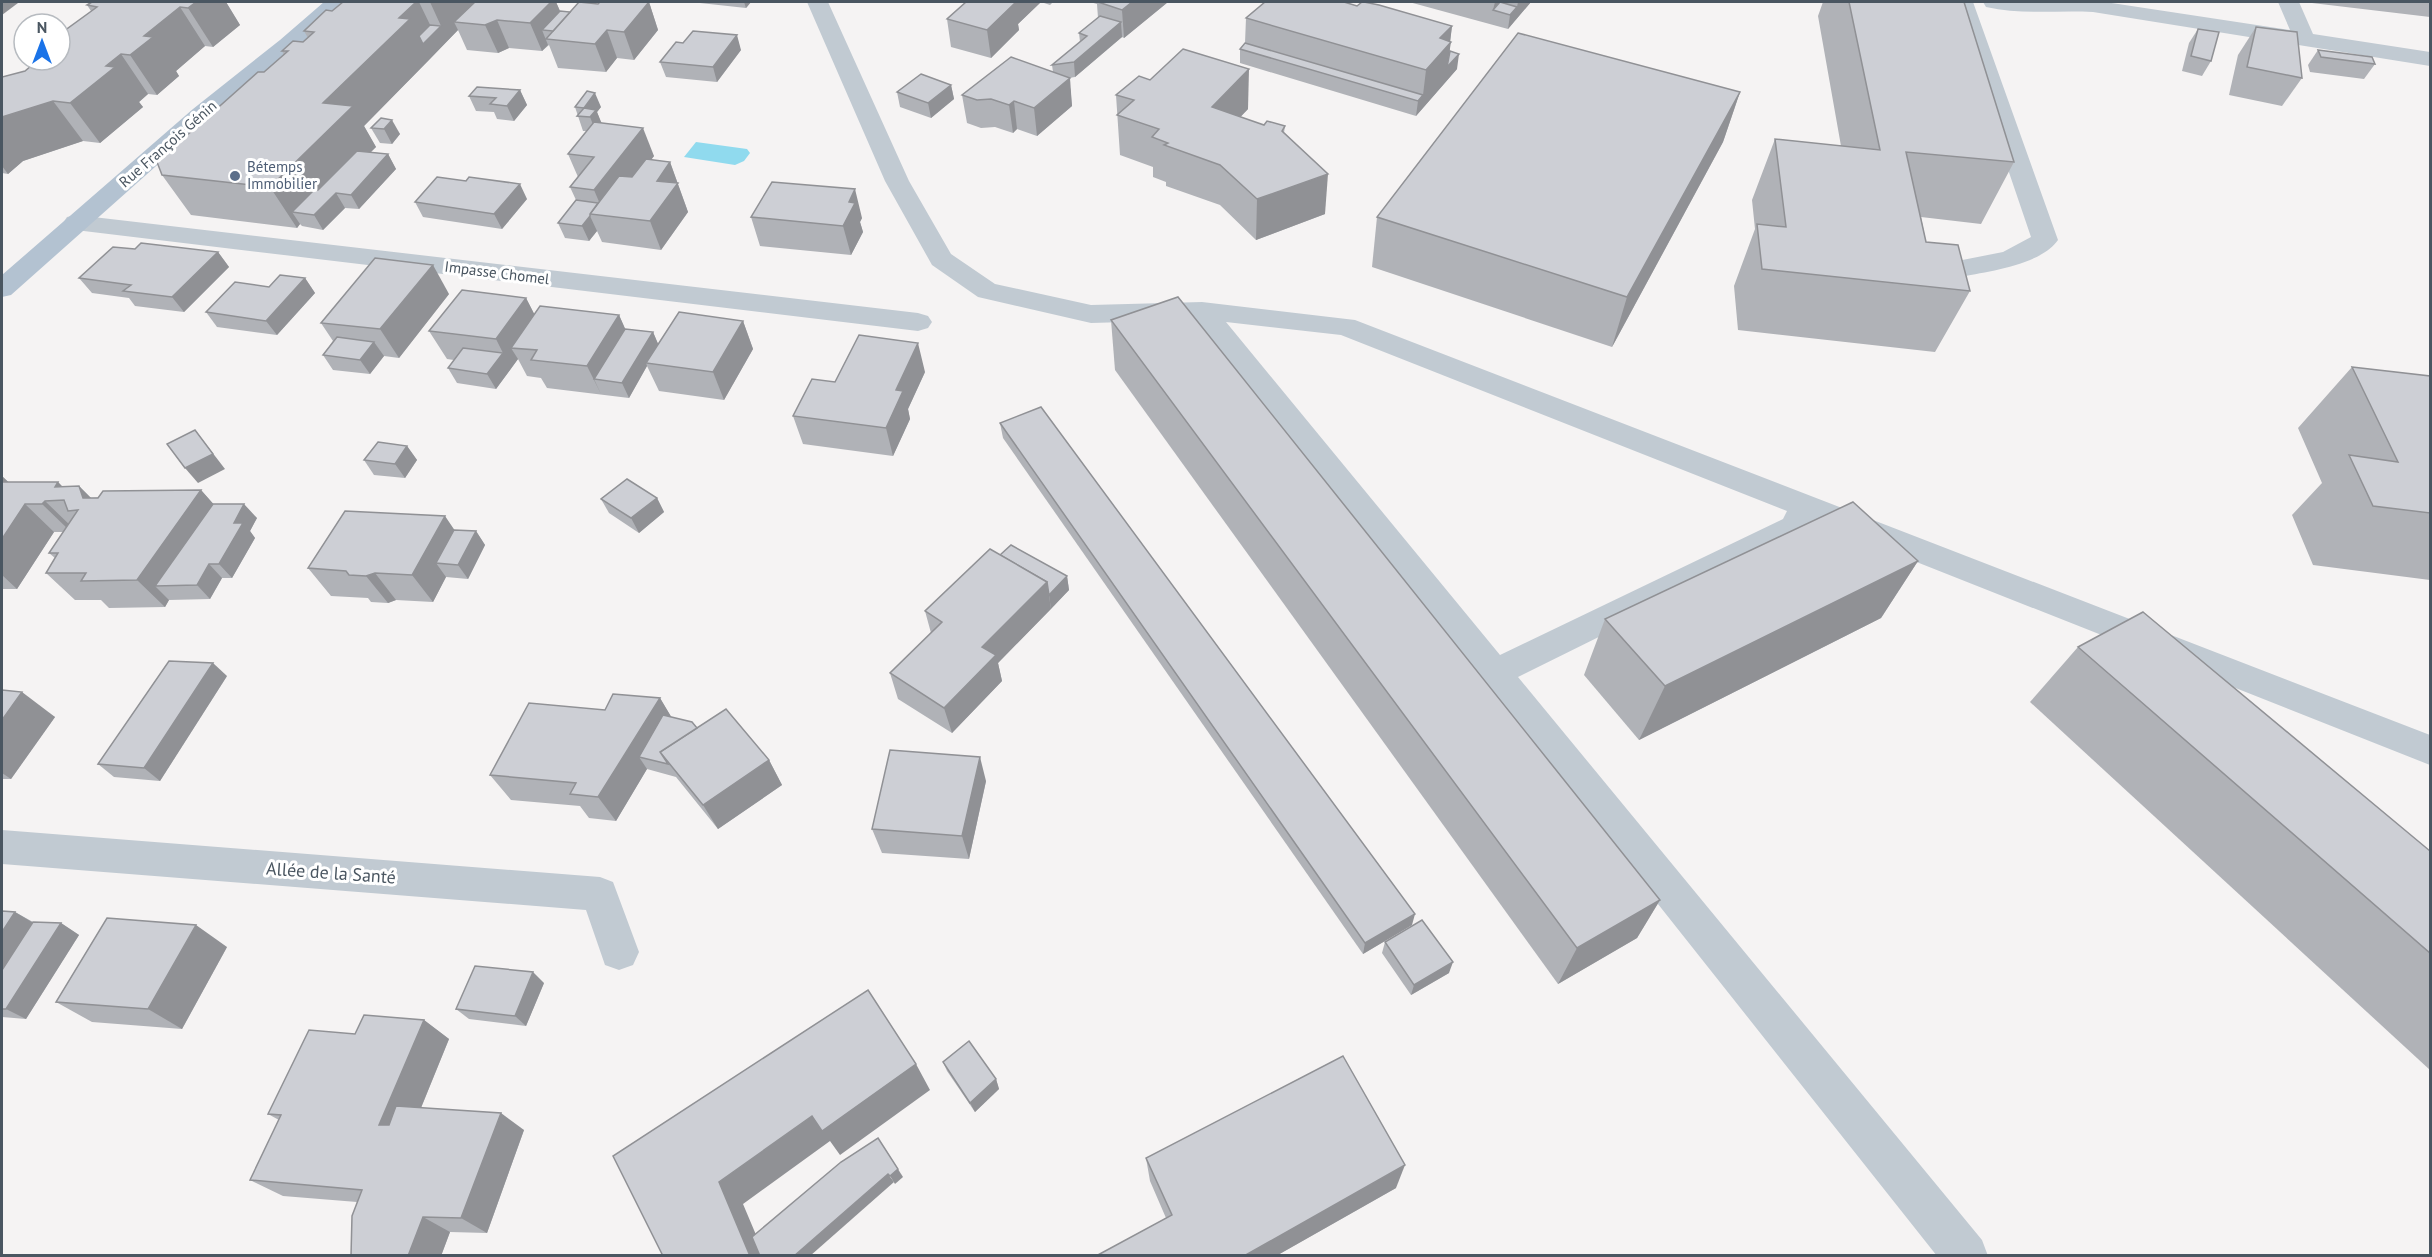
<svg xmlns="http://www.w3.org/2000/svg" width="2432" height="1257" viewBox="0 0 2432 1257" font-family="'PT Sans',sans-serif">
	<style>
		.water { fill: #90daee }
		.lines { fill: none; stroke-linecap: round; stroke-linejoin: round }
		.minor { fill: #c1cad2; fill-rule: evenodd }
		.major { fill: #b3c2d1; fill-rule: evenodd }
		.wall { fill: #b0b2b7 }
		.shaded-wall { fill: #909195 }
		.building { fill: #cdcfd5; stroke: #909195; stroke-width: 1.5 }
		.service-dot { fill: #5c6f8a; stroke: #fff; stroke-width: 2 }
		.labels { text-anchor: middle; stroke-width: 6; stroke-linejoin: round; paint-order: stroke }
		.far-street-label { font-size: 15px; fill: #4a5661; stroke: #fff }
		.far-service-label { font-size: 15px; fill: #4e5e75; stroke: #fff; text-anchor: start }
		.street-label { font-size: 18px; fill: #4a5661; stroke: #fff }
	</style>
	<rect width="100%" height="100%" fill="#f5f3f3"/>
	<polygon class="water" points="696,142 747,149 750,153 744,161 735,165 684,157"/>
	<g class="lines">
		<g class="minor">
			<path d="M807,2h21l81,179 42,73 44,30 96,21 111,-3 153,18 1075,415v30l-617,-244 -8,14 -287,142 464,563 6,16h-51l-742,-936 -104,3 -113,-26 -46,-32 -47,-84zM1226,322l115,13 446,176 -4,8 -283,136z"/>
			<path d="M1951,2h22l85,238c-17,25 -72,32 -99,37l-3,21 -4,6 -9,3 -9,-3c-7,-10 -4,-29 3,-39l66,-13 28,-15z"/>
			<path d="M1983,2h122l185,28 -12,-28h21l14,32 117,18v14l-337,-54c-36,-2 -71,3 -107,-5z"/>
			<polygon points="76,215 918,313 928,316 932,322 928,328 918,331 67,229 63,223 67,217"/>
			<polygon points="2,830 600,877 613,882 639,952 633,965 619,970 605,965 586,910 2,864"/>
		</g>
		<polygon class="major" points="324,2 347,2 296,50 209,119 11,295 2,297 2,275 193,109 280,40"/>
	</g>
	<g class="wall">
		<polygon points="92,2 226,2 240,25 213,47 205,46 176,71 179,76 157,95 148,94 139,102 143,107 100,143 83,141 23,161 8,174 2,173 2,77 25,71 32,65 28,60 60,60 91,11 87,5"/>
		<polygon points="343,2 556,2 560,11 570,12 598,4 649,2 658,30 634,60 617,58 606,72 558,68 549,45 542,51 509,48 498,53 467,50 458,30 364,126 376,147 370,152 388,154 396,169 359,209 345,208 323,230 302,226 300,224 297,228 191,215 162,175 284,55 282,51 303,42 308,38 304,31 332,11"/>
		<polygon points="699,2 751,2 746,8 700,3"/>
		<polygon points="966,2 1053,2 1050,5 1041,2 1018,24 1019,30 991,58 951,47 947,19"/>
		<polygon points="1090,2 1168,2 1124,38 1122,37 1075,77 1069,78 1072,106 1037,136 1017,129 1013,133 995,127 981,128 967,123 962,95 1053,72 1052,65 1080,42 1079,33 1098,18 1097,4"/>
		<polygon points="1265,2 1348,2 1348,4 1357,6 1452,26 1450,41 1450,51 1457,69 1416,116 1240,63 1240,49 1245,43 1246,18"/>
		<polygon points="1409,2 1531,2 1508,29"/>
		<polygon points="1823,2 1964,2 2014,162 1981,224 1921,217 1926,242 1970,291 1935,352 1738,330 1734,286 1755,229 1752,200 1775,139 1841,146 1818,16"/>
		<polygon points="2311,2 2430,2 2430,17 2312,3"/>
		<polygon points="2256,27 2302,78 2282,106 2229,95 2238,55"/>
		<polygon points="2198,29 2211,61 2202,76 2182,71 2189,43"/>
		<polygon points="741,50 717,82 666,77 660,62"/>
		<polygon points="2318,50 2375,64 2364,79 2310,72 2308,65"/>
		<polygon points="951,85 954,99 931,118 900,107 897,92"/>
		<polygon points="520,90 527,105 514,121 497,119 494,112 476,111 469,96"/>
		<polygon points="1740,92 1723,142 1612,347 1372,267 1377,217"/>
		<polygon points="1116,95 1248,109 1240,117 1264,125 1285,126 1284,133 1325,214 1256,240 1220,205 1166,186 1166,182 1153,177 1153,167 1120,155"/>
		<polygon points="575,107 601,107 597,112 601,123 654,156 651,160 670,162 688,212 661,250 602,242 597,231 589,241 565,238 558,223 576,200 570,187 578,177 568,154 587,131 583,131"/>
		<polygon points="381,118 400,134 392,144 380,143 371,128"/>
		<polygon points="527,199 502,229 423,217 415,202"/>
		<polygon points="751,217 862,218 860,222 863,232 851,255 760,246"/>
		<polygon points="135,249 218,252 229,267 184,312 135,306 129,298 92,293 79,278"/>
		<polygon points="305,278 315,293 277,335 217,327 206,312 269,287"/>
		<polygon points="449,294 399,358 384,356 370,374 333,370 323,355 333,341 321,323"/>
		<polygon points="526,298 534,314 619,315 625,329 653,332 658,344 743,321 753,349 724,400 659,391 647,366 629,398 547,388 541,378 527,376 518,359 496,389 457,383 448,368 454,360 447,359 429,331"/>
		<polygon points="1111,320 1660,900 1637,938 1558,984 1115,370"/>
		<polygon points="2352,367 2430,376 2430,580 2313,565 2292,515 2322,483 2298,428"/>
		<polygon points="925,372 908,409 910,419 893,456 803,444 793,416"/>
		<polygon points="1000,423 1412,925 1363,954 1003,438"/>
		<polygon points="407,446 417,460 405,478 374,475 364,460"/>
		<polygon points="3,477 8,482 58,482 62,487 79,486 91,498 201,490 213,504 257,518 250,531 255,538 232,578 222,578 210,599 169,600 165,607 109,608 101,600 75,600 46,573 55,558 49,553 63,532 54,532 17,589 2,589 2,478"/>
		<polygon points="657,498 664,512 639,533 609,513 601,499"/>
		<polygon points="454,530 476,531 485,545 468,579 446,577 433,602 396,600 388,603 371,602 368,598 331,596 308,568"/>
		<polygon points="1000,555 1067,576 1069,590 998,663 1002,681 952,733 898,699 890,673 931,633 925,611"/>
		<polygon points="1918,561 1881,618 1639,740 1584,675 1605,619"/>
		<polygon points="2078,647 2430,851 2430,1070 2030,702"/>
		<polygon points="227,676 160,781 114,777 98,764"/>
		<polygon points="2,690 55,717 11,779 2,779"/>
		<polygon points="660,698 671,717 769,760 782,785 718,829 676,777 647,769 616,821 589,818 580,806 511,800 490,775 605,710"/>
		<polygon points="986,781 969,859 882,853 872,829"/>
		<polygon points="2,911 15,912 33,922 61,923 79,935 26,1019 2,1017"/>
		<polygon points="1385,942 1449,973 1411,995 1382,953"/>
		<polygon points="227,947 182,1029 92,1022 56,1002"/>
		<polygon points="544,983 526,1026 469,1019 456,1009"/>
		<polygon points="424,1020 449,1039 421,1108 524,1130 487,1233 450,1232 441,1256 351,1256 357,1202 283,1196 250,1180 279,1120 268,1114 355,1034"/>
		<polygon points="943,1062 996,1079 999,1089 975,1112 947,1071"/>
		<polygon points="1146,1158 1396,1188 1276,1256 1096,1256 1166,1218 1150,1181"/>
	</g>
	<g class="shaded-wall">
		<polygon points="2,2 17,2 18,3 2,15"/>
		<polygon points="196,2 226,2 240,25 213,47 188,8"/>
		<polygon points="416,2 419,2 434,33 441,26 430,2 479,2 454,22 458,30 430,59 423,44 430,59 364,126 376,147 310,214 292,212 300,224 297,228 270,187 323,103 399,18"/>
		<polygon points="551,2 556,2 566,25 542,30 548,45 542,51 530,23"/>
		<polygon points="649,2 658,30 634,60 624,32"/>
		<polygon points="744,2 751,2 746,8"/>
		<polygon points="1010,2 1041,2 1018,24 1019,30 991,58 987,30"/>
		<polygon points="1132,2 1168,2 1124,38 1122,10"/>
		<polygon points="1495,2 1500,2 1498,12 1493,10"/>
		<polygon points="1518,2 1531,2 1508,29 1510,15 1517,7"/>
		<polygon points="180,7 205,46 176,71 179,76 157,95 130,55 144,36"/>
		<polygon points="497,20 509,48 498,53 485,25"/>
		<polygon points="1121,22 1122,37 1075,77 1074,62"/>
		<polygon points="1452,26 1450,43 1451,42 1447,67 1459,54 1457,69 1416,116 1418,101 1423,95 1426,70 1440,38"/>
		<polygon points="607,30 617,58 606,72 595,44"/>
		<polygon points="737,35 741,50 717,82 713,67"/>
		<polygon points="121,54 148,94 139,102 143,107 100,143 70,103 106,66"/>
		<polygon points="1249,69 1248,109 1212,147 1212,107"/>
		<polygon points="1070,78 1072,106 1037,136 1034,108"/>
		<polygon points="951,85 954,99 931,118 928,103"/>
		<polygon points="520,90 527,105 514,121 507,106"/>
		<polygon points="1740,92 1723,142 1612,347 1627,297"/>
		<polygon points="595,93 601,107 597,112 602,124 596,132 590,117 584,108"/>
		<polygon points="53,101 83,141 23,161 8,174 2,166 2,117"/>
		<polygon points="1014,101 1017,129 1013,133 1009,105"/>
		<polygon points="392,120 400,134 392,144 384,129"/>
		<polygon points="643,128 654,156 608,216 600,204 594,190"/>
		<polygon points="388,154 396,169 359,209 351,195"/>
		<polygon points="670,162 688,212 661,250 650,221 657,181"/>
		<polygon points="1328,174 1325,214 1256,240 1257,199"/>
		<polygon points="520,184 527,199 502,229 494,214"/>
		<polygon points="855,189 862,218 860,222 863,232 851,255 843,226 849,202"/>
		<polygon points="336,193 345,208 323,230 314,215"/>
		<polygon points="590,216 597,231 589,241 582,226"/>
		<polygon points="218,252 229,267 184,312 172,297"/>
		<polygon points="433,265 449,294 399,358 380,329"/>
		<polygon points="305,278 315,293 277,335 266,321"/>
		<polygon points="526,298 541,327 511,348 518,359 496,389 487,374 503,353 496,339"/>
		<polygon points="619,315 632,344 594,379 601,394 587,366"/>
		<polygon points="743,321 753,349 724,400 713,372"/>
		<polygon points="653,332 659,346 646,363 647,366 629,398 622,383"/>
		<polygon points="374,342 384,356 370,374 360,360"/>
		<polygon points="918,343 925,372 908,409 910,419 893,456 886,428 896,390"/>
		<polygon points="195,430 225,469 198,483 185,468"/>
		<polygon points="407,446 417,460 405,478 395,464"/>
		<polygon points="3,477 32,504 25,504 54,532 17,589 2,575 2,481"/>
		<polygon points="58,482 86,510 55,487"/>
		<polygon points="79,486 107,514 83,498"/>
		<polygon points="201,490 226,518 155,586 169,600 165,607 137,580"/>
		<polygon points="657,498 664,512 639,533 631,518"/>
		<polygon points="45,501 74,529 71,532 42,504"/>
		<polygon points="244,504 257,518 250,531 255,538 232,578 219,564 234,523"/>
		<polygon points="445,516 464,544 436,563 446,577 433,602 412,575"/>
		<polygon points="476,531 485,545 468,579 458,565"/>
		<polygon points="1918,561 1881,618 1639,740 1665,686"/>
		<polygon points="209,564 222,578 210,599 197,585"/>
		<polygon points="375,573 396,600 388,603 366,576"/>
		<polygon points="1067,576 1069,590 1051,609 1049,595"/>
		<polygon points="1047,582 1051,609 998,663 1002,681 952,733 944,708 982,647"/>
		<polygon points="213,663 227,676 160,781 144,768"/>
		<polygon points="22,692 55,717 11,779 2,773 2,720"/>
		<polygon points="660,698 675,723 639,757 647,769 616,821 598,797"/>
		<polygon points="980,757 986,781 969,859 962,836"/>
		<polygon points="769,760 782,785 718,829 703,805"/>
		<polygon points="1660,900 1637,938 1558,984 1577,948"/>
		<polygon points="15,912 52,934 2,1009 2,932"/>
		<polygon points="1415,914 1412,925 1363,954 1365,943"/>
		<polygon points="61,923 79,935 26,1019 6,1009"/>
		<polygon points="196,925 227,947 182,1029 148,1009"/>
		<polygon points="1453,962 1449,973 1411,995 1414,985"/>
		<polygon points="533,972 544,983 526,1026 515,1016"/>
		<polygon points="424,1020 449,1039 407,1142 379,1125"/>
		<polygon points="916,1064 930,1090 840,1155 830,1141 743,1204 765,1256 750,1256 719,1182 812,1116"/>
		<polygon points="996,1079 999,1089 975,1112 970,1103"/>
		<polygon points="501,1113 524,1130 487,1233 461,1218"/>
		<polygon points="884,1147 903,1177 895,1184 890,1176"/>
		<polygon points="1405,1165 1396,1188 1276,1256 1244,1256"/>
		<polygon points="888,1174 894,1182 810,1256 794,1256"/>
		<polygon points="423,1217 450,1232 441,1256 408,1256"/>
	</g>
	<g class="building">
		<polygon points="92,2 196,2 188,8 180,7 144,36 153,37 130,55 121,54 106,66 115,67 70,103 53,101 2,117 2,77 25,71 38,60 60,60 60,34 97,7 87,5"/>
		<polygon points="343,2 416,2 399,18 410,19 323,103 353,106 270,187 162,175 157,162 258,72 264,72 288,51 282,51 293,41 303,42 314,32 304,31 326,10 332,11"/>
		<polygon points="475,2 551,2 530,23 497,20 485,25 454,22"/>
		<polygon points="579,2 598,4 600,2 649,2 624,32 607,30 595,44 546,39"/>
		<polygon points="966,2 1016,2 987,30 947,19"/>
		<polygon points="1098,2 1132,2 1122,10"/>
		<polygon points="1265,2 1345,2 1344,2 1357,6 1362,2 1364,2 1379,5 1452,26 1440,38 1451,42 1426,70 1246,18"/>
		<polygon points="1500,2 1517,7 1510,15 1493,10"/>
		<polygon points="1849,2 1964,2 2014,162 1906,152 1926,242 1958,245 1970,291 1762,269 1757,224 1786,227 1775,139 1880,150"/>
		<polygon points="560,11 570,12 553,31 542,30"/>
		<polygon points="1100,16 1121,22 1074,62 1052,65 1087,36 1079,33"/>
		<polygon points="430,25 441,26 423,44 419,36"/>
		<polygon points="2256,27 2297,32 2302,78 2247,67"/>
		<polygon points="2198,29 2219,32 2211,61 2191,56"/>
		<polygon points="693,31 737,35 713,67 660,62 676,42 683,43"/>
		<polygon points="1518,33 1740,92 1627,297 1377,217"/>
		<polygon points="1245,43 1423,95 1418,101 1240,49"/>
		<polygon points="1183,49 1249,69 1212,107 1264,125 1267,121 1285,126 1282,131 1328,174 1257,199 1220,165 1164,145 1168,143 1152,137 1159,129 1117,115 1134,100 1116,95 1139,76 1150,80"/>
		<polygon points="2318,50 2372,57 2375,64 2321,57"/>
		<polygon points="1450,51 1459,54 1447,67"/>
		<polygon points="1011,57 1070,78 1034,108 1014,101 1009,105 991,99 977,100 962,95"/>
		<polygon points="921,74 951,85 928,103 897,92"/>
		<polygon points="477,87 520,90 507,106 490,104 496,98 469,96"/>
		<polygon points="587,91 595,93 584,108 575,107"/>
		<polygon points="584,108 596,110 590,117 577,116"/>
		<polygon points="381,118 392,120 384,129 371,128"/>
		<polygon points="594,122 643,128 594,190 570,187 594,157 568,154"/>
		<polygon points="357,151 388,154 351,195 336,193 314,215 292,212 314,190 318,190"/>
		<polygon points="646,159 670,162 657,181 678,183 650,221 590,214 619,176 632,177"/>
		<polygon points="437,177 466,181 469,177 520,184 494,214 415,202"/>
		<polygon points="772,182 855,189 849,202 855,203 843,226 751,217"/>
		<polygon points="576,200 598,203 590,214 590,216 582,226 558,223"/>
		<polygon points="141,243 218,252 172,297 123,291 131,285 79,278 113,247 135,249"/>
		<polygon points="375,258 433,265 380,329 321,323"/>
		<polygon points="280,275 305,278 266,321 206,312 235,282 269,287"/>
		<polygon points="462,290 526,298 496,339 429,331"/>
		<polygon points="1178,297 1660,900 1577,948 1111,320"/>
		<polygon points="540,306 619,315 587,366 531,360 537,350 511,348"/>
		<polygon points="679,312 743,321 713,372 646,363"/>
		<polygon points="625,329 653,332 622,383 594,379"/>
		<polygon points="859,335 918,343 896,390 903,391 886,428 793,416 812,379 835,382"/>
		<polygon points="337,337 374,342 360,360 323,355"/>
		<polygon points="463,348 503,353 487,374 448,368"/>
		<polygon points="2352,367 2430,376 2430,513 2373,506 2349,455 2398,462"/>
		<polygon points="1041,407 1415,914 1365,943 1000,423"/>
		<polygon points="195,430 213,454 185,468 167,444"/>
		<polygon points="378,442 407,446 395,464 364,460"/>
		<polygon points="627,479 657,498 631,518 601,499"/>
		<polygon points="2,482 58,482 55,487 79,486 83,498 98,498 103,491 201,490 137,580 81,581 86,573 46,573 58,553 49,553 78,510 68,511 64,500 45,501 42,504 25,504 2,539"/>
		<polygon points="1853,502 1918,561 1665,686 1605,619"/>
		<polygon points="213,504 244,504 234,523 243,523 219,564 209,564 197,585 155,586"/>
		<polygon points="345,511 445,516 412,575 375,573 366,576 349,575 346,571 308,568"/>
		<polygon points="454,530 476,531 458,565 436,563"/>
		<polygon points="1011,545 1067,576 1049,595 1047,582 1000,555"/>
		<polygon points="990,549 1047,582 982,647 996,655 944,708 890,673 942,622 925,611"/>
		<polygon points="2143,612 2430,851 2430,953 2078,647"/>
		<polygon points="169,661 213,663 144,768 98,764"/>
		<polygon points="2,690 22,692 2,720"/>
		<polygon points="613,694 660,698 598,797 570,794 576,783 490,775 529,703 605,710"/>
		<polygon points="726,709 769,760 703,805 660,752"/>
		<polygon points="663,715 692,722 697,728 660,752 668,764 639,757"/>
		<polygon points="890,750 980,757 962,836 872,829"/>
		<polygon points="2,911 15,912 2,932"/>
		<polygon points="107,918 196,925 148,1009 56,1002"/>
		<polygon points="1422,920 1453,962 1414,985 1385,942"/>
		<polygon points="33,922 61,923 6,1009 2,1009 2,970"/>
		<polygon points="475,966 533,972 515,1016 456,1009"/>
		<polygon points="868,990 916,1064 822,1131 812,1116 719,1182 750,1256 663,1256 613,1156"/>
		<polygon points="364,1015 424,1020 379,1125 389,1125 396,1106 501,1113 461,1218 423,1217 408,1256 351,1256 352,1216 362,1190 250,1180 281,1115 268,1114 309,1030 355,1034"/>
		<polygon points="969,1041 996,1079 970,1103 943,1062"/>
		<polygon points="1343,1056 1405,1165 1244,1256 1096,1256 1172,1215 1146,1158"/>
		<polygon points="878,1138 898,1169 890,1176 888,1174 794,1256 760,1256 752,1237 841,1162"/>
	</g>
	<circle class="service-dot" cx="235" cy="176" r="6"/>
	<g class="labels">
		<g class="far-street-label">
			<text transform="translate(168 144) rotate(-41)" y="5">Rue François Génin</text>
			<text transform="translate(497 273) rotate(7)" y="5">Impasse Chomel</text>
		</g>
		<g class="far-service-label">
			<text x="247" y="172">Bétemps<tspan x="247" dy="17">Immobilier</tspan></text>
		</g>
		<g class="street-label">
			<text transform="translate(331 873) rotate(4)" y="6">Allée de la Santé</text>
		</g>
	</g>
	<rect width="2432" height="1257" fill="none" stroke="#4a5661" stroke-width="6"/>
	<g transform="translate(42 42)"><circle r="28" fill="#ffffff" stroke="#b7bbc0" stroke-width="1.5"/>
	<path d="M0-4.5L10 22L0 15L-10 22Z" fill="#1a73e8"/>
	<text y="-9" font-size="16" font-weight="bold" text-anchor="middle" fill="#4a5661">N</text>
	</g>
</svg>
